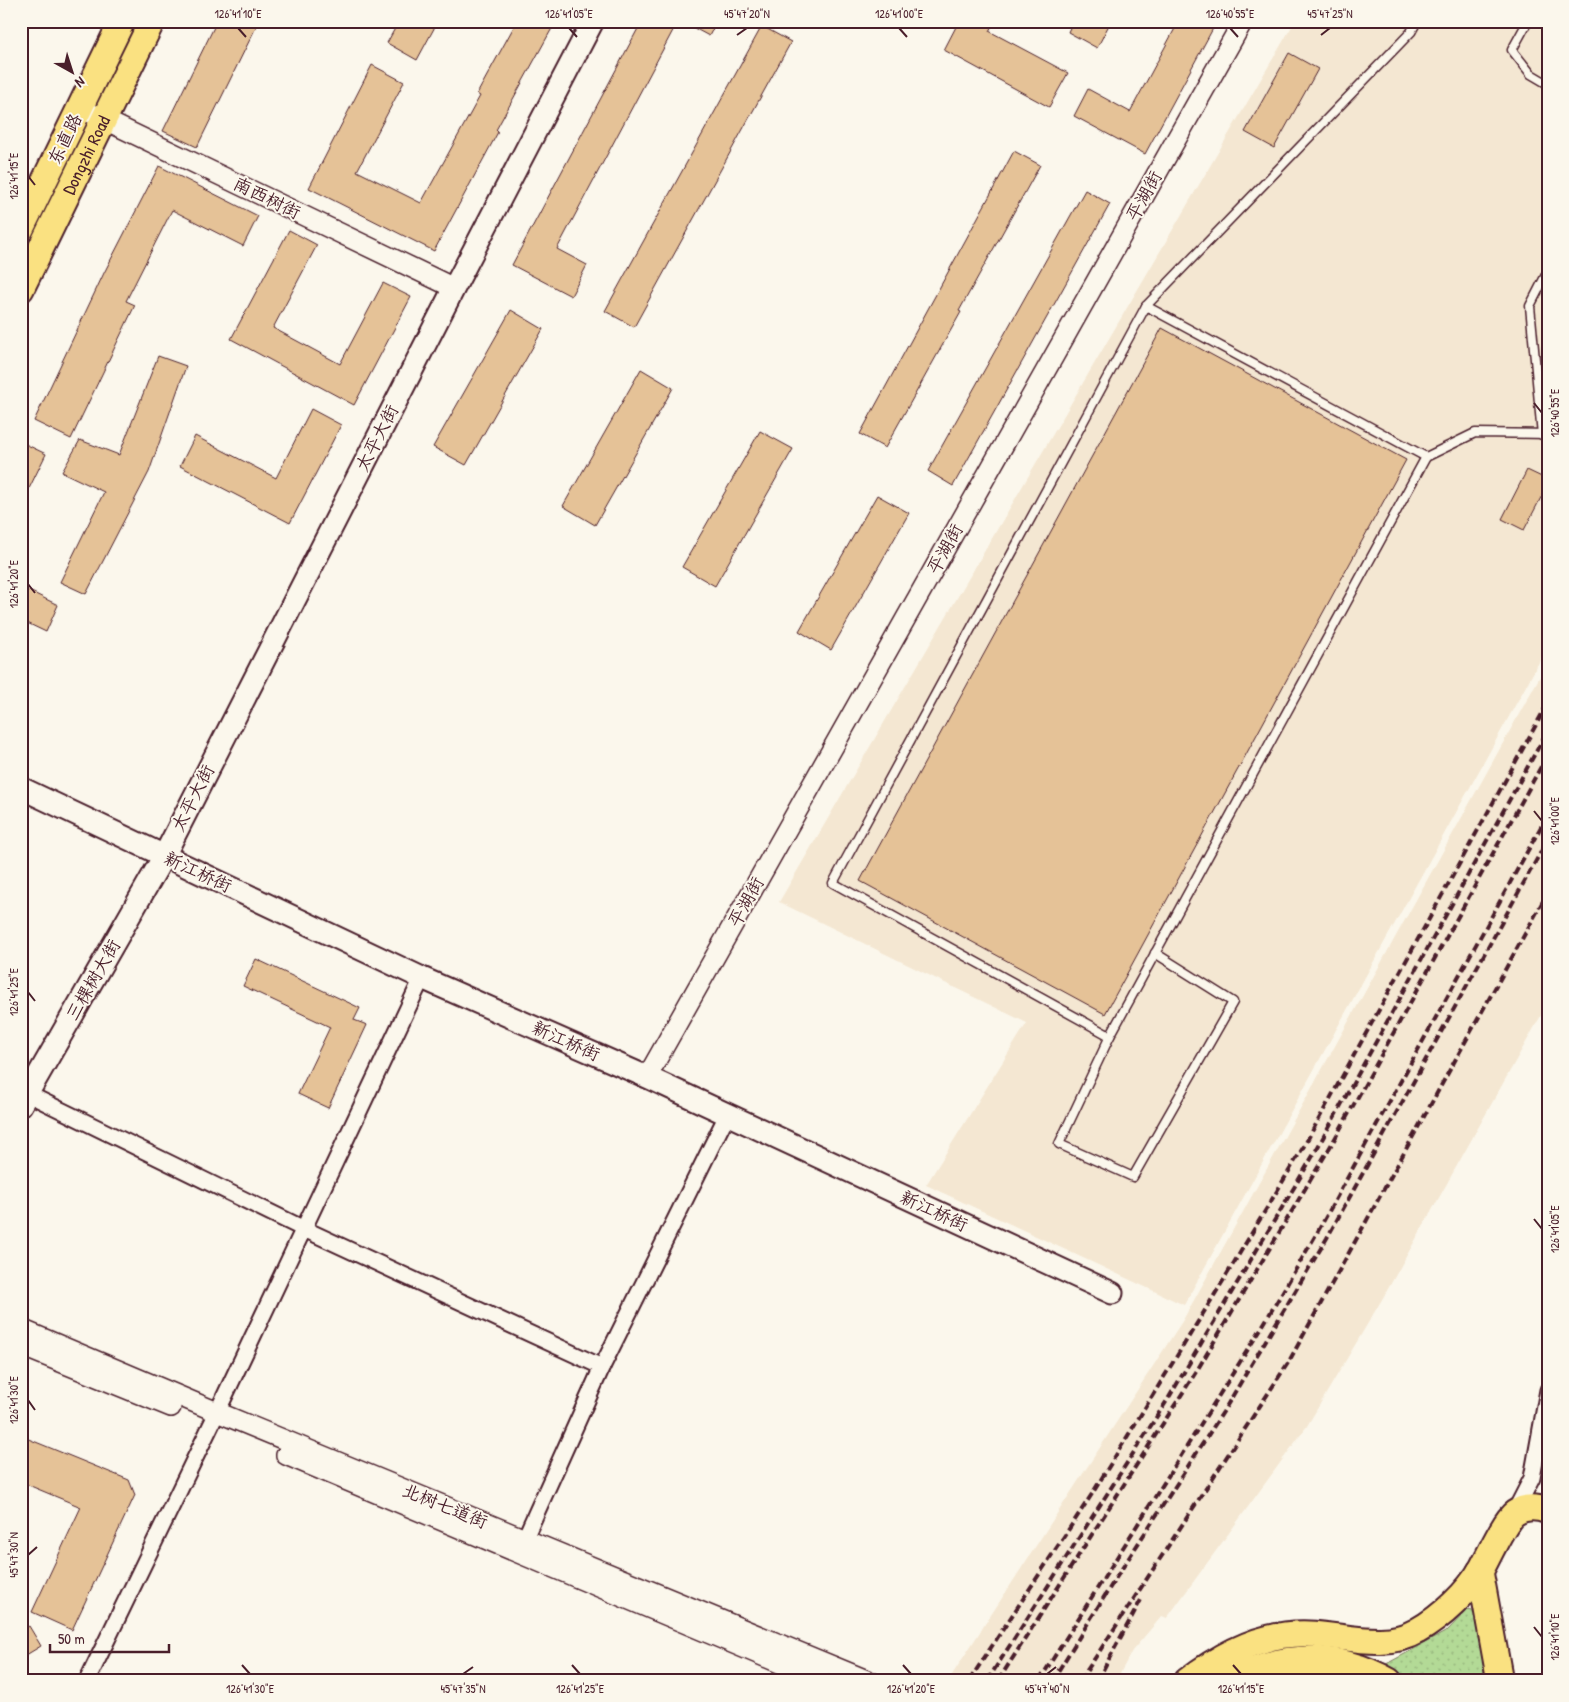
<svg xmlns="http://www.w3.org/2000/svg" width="1569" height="1702" viewBox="0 0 1569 1702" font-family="'Patrick Hand','LXGW WenKai TC',sans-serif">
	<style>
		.built { fill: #f4e7d2 }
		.grass { fill: url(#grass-dots); stroke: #7e7c60 }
		.building { fill: #e5c297; stroke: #4a1f2b }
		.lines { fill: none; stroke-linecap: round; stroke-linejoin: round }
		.service-casing { stroke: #4a1f2b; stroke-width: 11 }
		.minor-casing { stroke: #4a1f2b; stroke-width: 19 }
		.tertiary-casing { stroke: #4a1f2b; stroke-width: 22 }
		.secondary-casing { stroke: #4a1f2b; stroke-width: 25 }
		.trunk-casing { stroke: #4a1f2b; stroke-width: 29 }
		.service { stroke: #fbf7ec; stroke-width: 8 }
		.minor { stroke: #fbf7ec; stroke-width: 15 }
		.tertiary { stroke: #fbf7ec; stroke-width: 19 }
		.secondary { stroke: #fbf7ec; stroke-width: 21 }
		.trunk { stroke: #fae181; stroke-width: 25 }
		.rail { stroke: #4a1f2b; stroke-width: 4; stroke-dasharray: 8 4; stroke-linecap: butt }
		.ticks { fill: none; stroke: #4a1f2b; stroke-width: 2 }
		.labels { text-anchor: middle; stroke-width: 4; stroke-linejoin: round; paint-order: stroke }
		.street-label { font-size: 18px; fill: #4a1f2b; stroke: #fbf7ec }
		.neatline { fill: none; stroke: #4a1f2b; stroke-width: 2 }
		.ticks-label { font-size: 12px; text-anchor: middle; fill: #4a1f2b }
	</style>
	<defs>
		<pattern id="grass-dots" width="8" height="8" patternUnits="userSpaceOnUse" patternTransform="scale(1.25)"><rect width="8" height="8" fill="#b3da96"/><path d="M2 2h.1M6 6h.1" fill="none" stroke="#9bbb81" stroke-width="1.8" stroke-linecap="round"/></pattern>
	</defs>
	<rect width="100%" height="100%" fill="#fbf7ec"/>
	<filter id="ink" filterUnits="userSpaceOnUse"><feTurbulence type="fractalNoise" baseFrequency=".02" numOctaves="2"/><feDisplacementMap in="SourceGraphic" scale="10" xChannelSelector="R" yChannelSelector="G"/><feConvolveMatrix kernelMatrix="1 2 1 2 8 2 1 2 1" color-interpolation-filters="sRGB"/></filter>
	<g filter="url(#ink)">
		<g class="built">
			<polygon points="1295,21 1548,21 1548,646 1184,1305 926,1185 1027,1023 779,902"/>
			<polygon points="1548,662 1548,1003 1384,1296 1307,1426 1167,1618 1162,1616 1132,1651 1116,1681 948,1681 1183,1320"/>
		</g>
		<polygon class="grass" points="1467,1610 1478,1612 1485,1681 1355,1681 1447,1631"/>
		<g class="building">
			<polygon points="217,21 259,21 197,147 163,131"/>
			<polygon points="399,21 438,21 417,60 387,43"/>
			<polygon points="517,21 556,21 496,130 498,132 434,251 309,188 372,65 404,82 357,171 421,203 480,96 477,94"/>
			<polygon points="642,21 678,21 557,249 587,265 571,296 512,265"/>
			<polygon points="681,21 717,21 709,36"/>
			<polygon points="959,21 995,21 989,31 1068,73 1049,107 944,50"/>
			<polygon points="1073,21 1111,21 1097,48 1068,32"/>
			<polygon points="1179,21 1217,21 1145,154 1074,116 1088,89 1130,112"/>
			<polygon points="762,26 791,42 634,327 605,311"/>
			<polygon points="1289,53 1318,69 1274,148 1245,132"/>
			<polygon points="1014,151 1040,165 959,311 961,312 885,448 860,434"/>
			<polygon points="159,166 258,216 243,246 172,210 126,301 135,305 71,439 34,421 104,273"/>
			<polygon points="1085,190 1110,204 953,486 928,471"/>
			<polygon points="289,230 317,245 273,328 340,364 383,283 411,297 354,405 231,339"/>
			<polygon points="511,310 543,329 466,465 433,447"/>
			<polygon points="1162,328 1406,460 1105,1014 860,881"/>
			<polygon points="158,356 186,366 149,472 86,594 60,582 104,492 62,472 80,440 119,455"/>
			<polygon points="641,369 673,388 595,525 563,506"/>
			<polygon points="311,409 341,425 290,523 180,466 195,436 276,478"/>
			<polygon points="760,431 793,449 715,586 682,567"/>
			<polygon points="21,442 46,454 21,505"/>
			<polygon points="1527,470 1548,480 1548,484 1524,530 1502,519"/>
			<polygon points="877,495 909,513 831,650 799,631"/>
			<polygon points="21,587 58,605 46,632 21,620"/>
			<polygon points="256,959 360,1008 354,1020 367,1025 328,1108 298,1094 330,1027 243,986"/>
			<polygon points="21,1436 129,1480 135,1495 72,1630 32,1612 81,1507 21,1482"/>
			<polygon points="29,1626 41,1646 21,1658 21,1631"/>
		</g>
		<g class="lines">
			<defs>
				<g id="service">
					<polyline points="1417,21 1411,32 1146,306 833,883 1110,1036 1426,457 1475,433 1548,434"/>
					<polyline points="1528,21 1512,50 1531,74 1548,84"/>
					<polyline points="1146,306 1426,457"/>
					<polyline points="1542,435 1530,306 1548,271"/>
					<polyline points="1110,1036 1059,1144 1133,1177 1233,1002 1155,953"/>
				</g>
				<g id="minor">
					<polyline points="28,1094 304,1229 602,1367"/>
					<polyline points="1514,1513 1532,1478 1548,1390"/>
					<polyline points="525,1538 602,1367 727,1115"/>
					<polyline points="87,1681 212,1423 422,978"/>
				</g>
				<g id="tertiary">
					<polyline points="80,108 454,288"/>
					<polyline points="647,1077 1243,21"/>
					<polyline points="21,1329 217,1412 869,1681"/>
					<polyline points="21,1346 171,1407"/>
					<polyline points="286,1455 822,1681"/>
				</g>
				<g id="secondary">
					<polyline points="21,788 422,978 647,1077 1112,1293"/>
					<polyline points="21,1105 164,856 454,288 593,21"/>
				</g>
				<g id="trunk">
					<polyline points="21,229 122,21"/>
					<path id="s1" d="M21,289l131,-268"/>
					<polyline points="1480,1571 1500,1681"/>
					<path d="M1187,1681c35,-27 77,-49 122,-47 34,1 76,16 108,-3 25,-14 51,-39 65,-63 7,-13 23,-48 33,-55 10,-7 22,-6 33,-2"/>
					<path d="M1226,1681c54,-28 109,-30 163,0"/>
					<polyline points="1281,1681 1296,1679 1331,1681"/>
				</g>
			</defs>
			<use href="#service" class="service-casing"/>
			<use href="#minor" class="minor-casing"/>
			<use href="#tertiary" class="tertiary-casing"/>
			<use href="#secondary" class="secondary-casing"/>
			<use href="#trunk" class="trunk-casing"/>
			<use href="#service" class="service"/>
			<use href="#minor" class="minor"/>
			<use href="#tertiary" class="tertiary"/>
			<use href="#secondary" class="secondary"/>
			<use href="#trunk" class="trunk"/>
			<g class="rail">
				<polyline points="969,1681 1092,1494 1223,1281 1304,1146 1548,703"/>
				<polyline points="987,1681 1168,1399 1314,1154 1548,730"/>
				<polyline points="998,1681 1196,1372 1333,1142 1548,754"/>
				<polyline points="1039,1681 1262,1327 1317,1233 1548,814"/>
				<polyline points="1052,1681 1114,1581 1223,1412 1327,1238 1548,839"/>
				<polyline points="1080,1681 1288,1363 1548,892"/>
				<polyline points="1097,1681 1142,1598"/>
			</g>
		</g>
	</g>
	<path class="ticks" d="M238,28l8,9M569,28l8,9M899,28l8,9M1230,28l8,9M737,35l10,-7M1321,35l9,-7M28,176l7,9M1534,403l8,10M28,584l7,9M1534,811l8,10M28,992l7,9M1534,1219l8,10M28,1400l7,10M28,1555l9,-8M1534,1627l8,10M242,1665l8,9M572,1665l8,9M903,1665l8,9M1233,1665l8,9M463,1674l10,-7M1047,1674l9,-7"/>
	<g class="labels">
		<g class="street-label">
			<text transform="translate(65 139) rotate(-64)" y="6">东直路</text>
			<text dy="6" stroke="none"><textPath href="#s1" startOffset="149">Dongzhi Road</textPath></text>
			<text transform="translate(1144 196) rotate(-61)" y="6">平湖街</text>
			<text transform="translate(267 198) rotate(26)" y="6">南西树街</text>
			<text transform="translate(377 438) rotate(-63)" y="6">太平大街</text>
			<text transform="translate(945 549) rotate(-61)" y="6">平湖街</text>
			<text transform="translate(193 798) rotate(-63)" y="6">太平大街</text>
			<text transform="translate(198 872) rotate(25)" y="6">新江桥街</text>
			<text transform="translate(746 902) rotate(-61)" y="6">平湖街</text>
			<text transform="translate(93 980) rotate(-60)" y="6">三棵树大街</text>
			<text transform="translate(566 1041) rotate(24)" y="6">新江桥街</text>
			<text transform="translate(934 1211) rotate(25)" y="6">新江桥街</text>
			<text transform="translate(445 1506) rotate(22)" y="6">北树七道街</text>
		</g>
	</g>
	<rect width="1569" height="1702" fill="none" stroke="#fbf7ec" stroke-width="55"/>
	<g transform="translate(72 72) rotate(141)" stroke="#fbf7ec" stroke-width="4" paint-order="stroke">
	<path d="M0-4L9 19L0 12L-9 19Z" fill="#4a1f2b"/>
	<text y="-8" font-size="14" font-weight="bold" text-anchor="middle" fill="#4a1f2b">N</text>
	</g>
	<path d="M50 1644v8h119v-8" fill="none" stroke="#4a1f2b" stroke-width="2.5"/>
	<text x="58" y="1644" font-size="15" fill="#4a1f2b" stroke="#fbf7ec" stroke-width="4" paint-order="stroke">50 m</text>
	<rect x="28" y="28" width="1514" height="1646" class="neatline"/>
	<g class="ticks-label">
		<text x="238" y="18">126°41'10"E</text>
		<text x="569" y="18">126°41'05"E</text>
		<text x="747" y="18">45°47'20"N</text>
		<text x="899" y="18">126°41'00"E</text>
		<text x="1230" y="18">126°40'55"E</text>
		<text x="1330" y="18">45°47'25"N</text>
		<text transform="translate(14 176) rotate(-90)" y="4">126°41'15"E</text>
		<text transform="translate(1555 413) rotate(-90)" y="4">126°40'55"E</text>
		<text transform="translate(14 584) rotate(-90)" y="4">126°41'20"E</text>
		<text transform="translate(1555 821) rotate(-90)" y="4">126°41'00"E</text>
		<text transform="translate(14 992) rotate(-90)" y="4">126°41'25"E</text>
		<text transform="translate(1555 1229) rotate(-90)" y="4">126°41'05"E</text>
		<text transform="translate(14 1400) rotate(-90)" y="4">126°41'30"E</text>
		<text transform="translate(14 1555) rotate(-90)" y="4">45°47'30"N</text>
		<text transform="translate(1555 1637) rotate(-90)" y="4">126°41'10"E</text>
		<text x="250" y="1693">126°41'30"E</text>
		<text x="463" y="1693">45°47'35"N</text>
		<text x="580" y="1693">126°41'25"E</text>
		<text x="911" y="1693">126°41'20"E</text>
		<text x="1047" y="1693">45°47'40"N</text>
		<text x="1241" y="1693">126°41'15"E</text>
	</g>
</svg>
